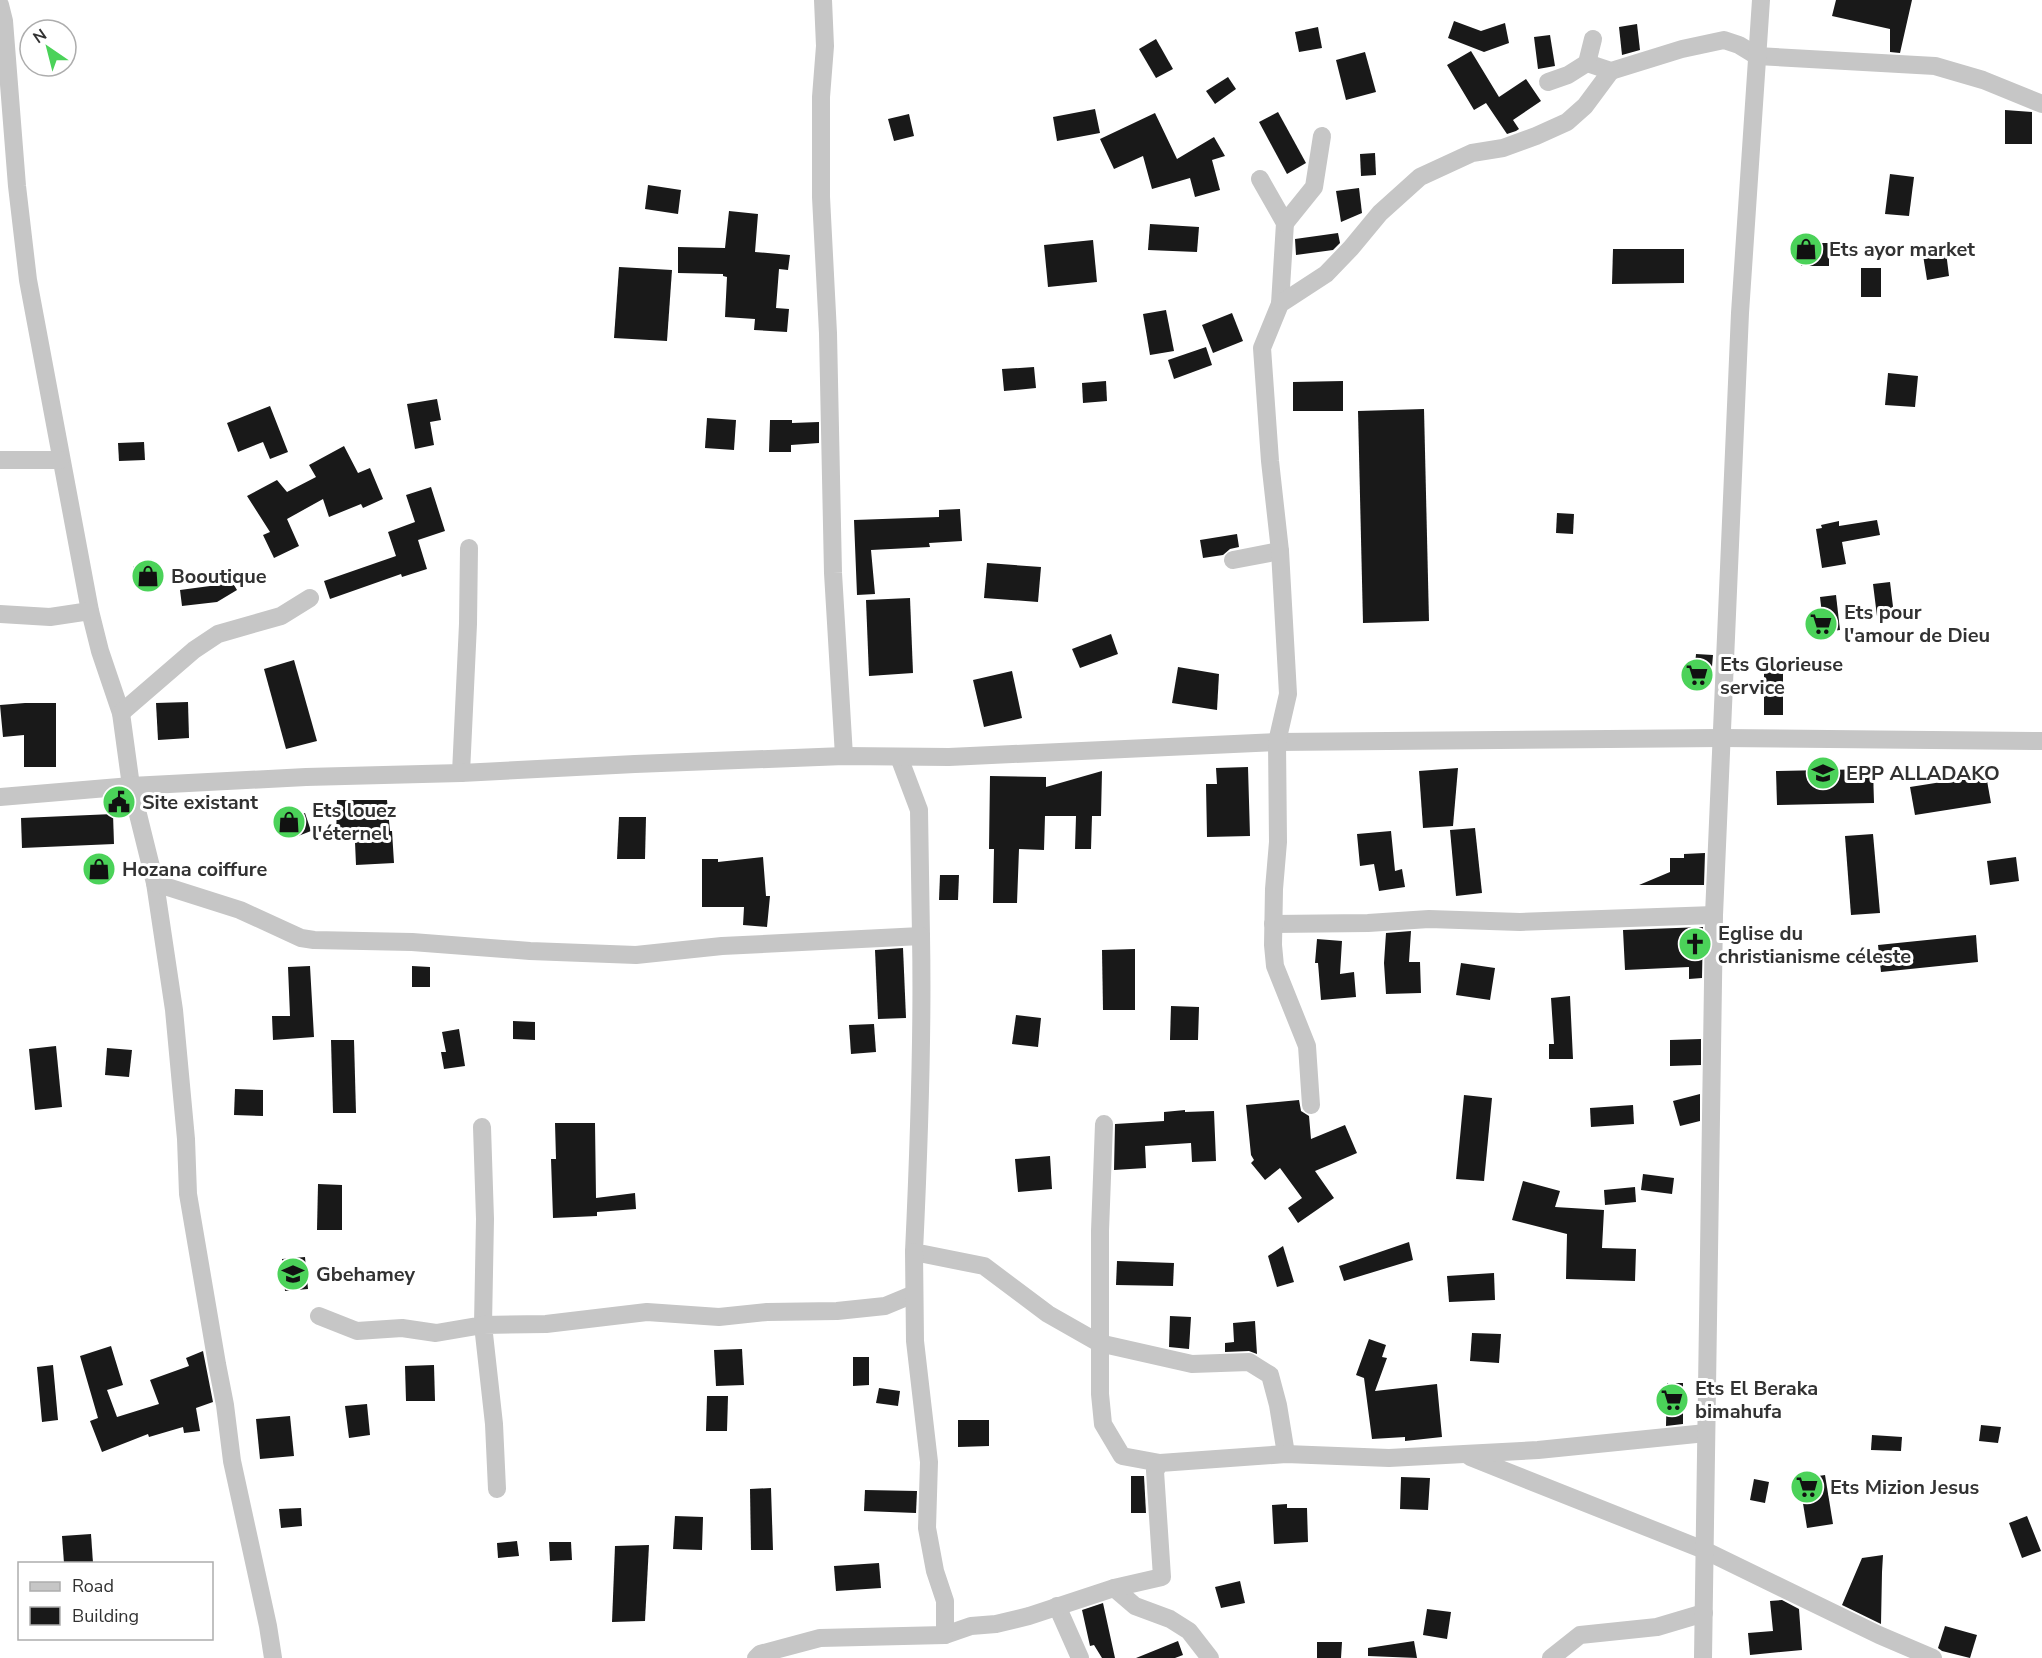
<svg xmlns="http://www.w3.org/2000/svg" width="2042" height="1658" viewBox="0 0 2042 1658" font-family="'Nunito Sans',sans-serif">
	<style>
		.building { fill: #191919 }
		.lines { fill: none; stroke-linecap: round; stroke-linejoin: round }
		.street { stroke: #c6c6c6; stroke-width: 18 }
		.labels { text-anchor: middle; stroke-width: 6; stroke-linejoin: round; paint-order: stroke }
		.poi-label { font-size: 20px; font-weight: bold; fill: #323232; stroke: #fff; text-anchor: start }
	</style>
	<rect width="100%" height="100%" fill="#fff"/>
	<g class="building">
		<polygon points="1836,0 1912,0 1900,53 1890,52 1890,29 1832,16"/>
		<polygon points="1454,21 1481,31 1505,23 1509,43 1484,52 1448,38"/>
		<polygon points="1637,24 1640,50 1622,55 1619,27"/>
		<polygon points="1318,27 1322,48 1299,52 1295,32"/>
		<polygon points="1550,35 1555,66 1538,69 1534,37"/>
		<polygon points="1156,39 1173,69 1156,78 1139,49"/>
		<polygon points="1471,51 1499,97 1526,79 1541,101 1513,120 1519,129 1516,131 1507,134 1486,103 1474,110 1447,65"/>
		<polygon points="1365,52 1376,92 1346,100 1336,60"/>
		<polygon points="1228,77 1236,89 1215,104 1206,91"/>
		<polygon points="1095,109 1100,133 1057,141 1053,117"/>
		<polygon points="2005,110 2032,112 2032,144 2005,144"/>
		<polygon points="1278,112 1306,163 1287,174 1259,122"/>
		<polygon points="1155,113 1177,159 1214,137 1225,156 1212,160 1220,190 1195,197 1190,178 1152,189 1143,156 1114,169 1100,139"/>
		<polygon points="909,114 914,136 894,141 888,119"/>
		<polygon points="1375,153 1376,175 1361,176 1360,154"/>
		<polygon points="1890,174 1914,177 1909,216 1885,214"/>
		<polygon points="648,185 681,190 678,214 645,209"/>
		<polygon points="1359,188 1362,213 1341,222 1336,191"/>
		<polygon points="729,211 758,214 755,252 790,255 788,270 779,269 776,308 789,309 787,332 754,330 755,319 725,317 727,277 723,276 723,274 678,273 678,247 725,248"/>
		<polygon points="1150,224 1199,227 1197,252 1148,250"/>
		<polygon points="1338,233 1340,243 1333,250 1296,255 1295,239"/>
		<polygon points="1093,240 1097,282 1048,287 1044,245"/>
		<polygon points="1802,243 1829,243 1829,266 1801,266"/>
		<polygon points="1613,249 1684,249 1684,283 1612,284"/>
		<polygon points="1946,252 1949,276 1927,280 1923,255"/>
		<polygon points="619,267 672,270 667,341 614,338"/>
		<rect x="1861" y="268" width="20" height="29"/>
		<polygon points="1166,310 1174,351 1150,355 1143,314"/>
		<polygon points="1232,313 1243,341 1213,353 1202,325"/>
		<polygon points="1206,347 1212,365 1174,379 1168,360"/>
		<polygon points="1034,367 1036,388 1004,391 1002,369"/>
		<polygon points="1888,373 1918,376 1915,407 1885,405"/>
		<polygon points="1106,381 1107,401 1083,403 1082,383"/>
		<polygon points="1343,381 1343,411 1293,411 1293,382"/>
		<polygon points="437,399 441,420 430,422 434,445 415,449 407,404"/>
		<polygon points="270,406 288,452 270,459 263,442 238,452 227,423"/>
		<polygon points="1424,409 1429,621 1363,623 1358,411"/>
		<polygon points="707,418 736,420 734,450 705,448"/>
		<polygon points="770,420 792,420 792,423 819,422 819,443 791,445 791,452 769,452"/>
		<polygon points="144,442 145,460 119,461 118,443"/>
		<polygon points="344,446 358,473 370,468 383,499 363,508 361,504 329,517 323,499 287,519 299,546 274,558 263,535 270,532 247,496 277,480 287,492 316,477 309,465"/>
		<polygon points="431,487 445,531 418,540 427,569 402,577 401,574 330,599 324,581 396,556 388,532 415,522 406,495"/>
		<polygon points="960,509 962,541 929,543 930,547 871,550 875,594 857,595 854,520 939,517 939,510"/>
		<polygon points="1557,513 1574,514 1573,534 1556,533"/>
		<polygon points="1877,520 1880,535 1842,542 1846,564 1822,568 1816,529 1822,528 1821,525 1839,521 1839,526"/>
		<polygon points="1237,534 1239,547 1230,549 1223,555 1203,558 1200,540"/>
		<polygon points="151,559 160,580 143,588 133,567"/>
		<polygon points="987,563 1041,567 1038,602 984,598"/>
		<polygon points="228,575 237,590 217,602 182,606 180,590 210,586"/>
		<polygon points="1890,582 1894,615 1877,616 1873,584"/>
		<polygon points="1836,595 1840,630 1824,632 1820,597"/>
		<polygon points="910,598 913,673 869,676 866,600"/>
		<polygon points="1111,634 1118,654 1080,668 1072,649"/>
		<polygon points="1696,654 1713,655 1711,678 1694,677"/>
		<polygon points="294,660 317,741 286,749 264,669"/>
		<polygon points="1178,667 1219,674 1217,710 1172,703"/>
		<rect x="1764" y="669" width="19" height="46"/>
		<polygon points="1012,671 1022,718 984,727 973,680"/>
		<polygon points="188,702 189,738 158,740 156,703"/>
		<polygon points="25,703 56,703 56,767 24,767 24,735 3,737 0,705"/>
		<polygon points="1248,767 1250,836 1207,837 1206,784 1217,784 1216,768"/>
		<polygon points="1458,768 1453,826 1423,828 1419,771"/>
		<polygon points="1873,769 1874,803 1777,805 1776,771"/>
		<polygon points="1102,771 1101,816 1092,816 1091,849 1075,849 1076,816 1045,816 1044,850 1019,849 1017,903 993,903 994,849 989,849 990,776 1046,777 1046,787"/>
		<polygon points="1986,775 1991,803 1915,815 1910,787"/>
		<polygon points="337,800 387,800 390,831 392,831 394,863 356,865 355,842 336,841"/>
		<polygon points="305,813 311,831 293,838 292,818"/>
		<polygon points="113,814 114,844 22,848 21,818"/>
		<polygon points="619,817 646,817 645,859 617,859"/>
		<polygon points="1475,828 1482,893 1456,896 1450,830"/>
		<polygon points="1391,831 1395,871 1402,869 1405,887 1379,891 1374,864 1360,866 1357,834"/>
		<polygon points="1873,834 1880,913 1851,915 1845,836"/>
		<polygon points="1705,853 1704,885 1639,885 1670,872 1670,858 1684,858 1684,854"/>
		<polygon points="763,857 766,896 770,896 767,927 743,925 744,907 702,907 702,859 718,859 718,862"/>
		<polygon points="2016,857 2019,881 1990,885 1987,861"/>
		<polygon points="940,875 959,875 958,900 939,900"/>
		<polygon points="1703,927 1702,978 1689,979 1689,967 1625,970 1623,930"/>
		<polygon points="1411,931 1409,962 1420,962 1421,993 1386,994 1384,963 1386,933"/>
		<polygon points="1976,935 1978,962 1881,972 1878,945"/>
		<polygon points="1317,939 1342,941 1340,974 1354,972 1356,997 1321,1000 1318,963 1315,963"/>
		<polygon points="903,948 906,1018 878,1019 875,950"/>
		<polygon points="1135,949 1135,1010 1103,1010 1102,950"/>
		<polygon points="1461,963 1495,968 1490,1000 1456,995"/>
		<polygon points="310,966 314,1037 273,1040 272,1016 290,1016 288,967"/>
		<polygon points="412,966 430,967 430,987 412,987"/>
		<polygon points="1570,996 1573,1059 1549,1059 1549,1044 1554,1044 1551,998"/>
		<polygon points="1171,1006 1199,1007 1198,1040 1170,1040"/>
		<polygon points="1016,1015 1041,1018 1038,1047 1012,1044"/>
		<polygon points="513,1021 535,1022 535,1040 513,1039"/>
		<polygon points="874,1024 876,1052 851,1054 849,1025"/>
		<polygon points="459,1029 465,1066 444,1069 441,1052 446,1052 442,1032"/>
		<polygon points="1701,1039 1701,1065 1670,1066 1670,1040"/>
		<polygon points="331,1040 354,1040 356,1113 333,1113"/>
		<polygon points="56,1046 62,1107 35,1110 29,1049"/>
		<polygon points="107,1048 132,1050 129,1077 105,1075"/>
		<polygon points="235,1089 263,1090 263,1116 234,1115"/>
		<polygon points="1700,1094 1700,1121 1680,1126 1673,1101"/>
		<polygon points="1464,1095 1492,1098 1484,1181 1456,1179"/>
		<polygon points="1299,1100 1301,1111 1309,1116 1311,1139 1345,1125 1357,1153 1315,1171 1334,1198 1298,1223 1288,1208 1302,1198 1280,1168 1265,1180 1251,1163 1254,1160 1251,1155 1246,1105"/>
		<polygon points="1633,1105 1634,1124 1591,1127 1590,1108"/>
		<polygon points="1185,1110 1185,1112 1214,1111 1216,1161 1192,1162 1191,1143 1145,1146 1146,1168 1114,1170 1115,1124 1164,1121 1164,1112"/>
		<polygon points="555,1123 595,1123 596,1198 635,1193 636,1209 597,1212 597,1216 553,1218 551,1159 556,1159"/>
		<polygon points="1050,1156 1052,1189 1018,1192 1015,1159"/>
		<polygon points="1643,1174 1674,1178 1672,1194 1641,1190"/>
		<polygon points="1523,1181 1560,1191 1555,1207 1604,1210 1602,1248 1636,1249 1635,1281 1566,1279 1567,1234 1512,1220"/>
		<polygon points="318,1184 342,1185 342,1230 317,1230"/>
		<polygon points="1635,1187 1636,1202 1605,1205 1604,1190"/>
		<polygon points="1409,1242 1413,1260 1344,1281 1339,1266"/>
		<polygon points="1283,1246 1294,1282 1277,1287 1268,1256"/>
		<polygon points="305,1257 308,1289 285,1291 282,1259"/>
		<polygon points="1117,1261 1174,1263 1173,1286 1116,1285"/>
		<polygon points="1494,1273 1495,1300 1449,1302 1447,1276"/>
		<polygon points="1170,1316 1191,1317 1189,1349 1169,1347"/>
		<polygon points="1255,1321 1257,1354 1249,1351 1225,1352 1225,1343 1234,1342 1233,1323"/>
		<polygon points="1472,1333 1501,1334 1499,1363 1470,1361"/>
		<polygon points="1369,1339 1386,1345 1382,1357 1387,1358 1375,1391 1437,1384 1442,1437 1405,1441 1405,1437 1372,1439 1364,1378 1356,1375"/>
		<polygon points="111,1346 123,1385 107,1390 117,1417 159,1404 150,1380 189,1366 186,1358 203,1351 213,1402 196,1408 200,1431 184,1433 183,1427 149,1437 148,1434 102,1452 90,1421 98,1418 80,1356"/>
		<polygon points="742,1349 744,1385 716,1386 714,1350"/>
		<polygon points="853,1357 869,1357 869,1385 853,1386"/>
		<polygon points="53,1365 58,1420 42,1422 37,1367"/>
		<polygon points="434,1365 435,1401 406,1401 405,1366"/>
		<polygon points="1667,1383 1683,1383 1683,1424 1666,1426"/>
		<polygon points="879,1388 900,1391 898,1406 876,1403"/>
		<polygon points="707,1396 728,1396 727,1431 706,1431"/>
		<polygon points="367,1404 370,1435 349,1438 345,1406"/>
		<polygon points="290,1416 294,1456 260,1459 256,1419"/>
		<polygon points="958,1420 989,1420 989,1446 958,1447"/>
		<polygon points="1981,1425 2001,1427 1998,1443 1979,1441"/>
		<polygon points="1872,1435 1902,1437 1901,1451 1871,1450"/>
		<polygon points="1825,1475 1833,1524 1807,1528 1799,1479"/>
		<polygon points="1131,1476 1144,1476 1146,1513 1131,1513"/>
		<polygon points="1401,1477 1430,1478 1428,1510 1400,1509"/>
		<polygon points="1754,1479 1769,1482 1765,1503 1750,1500"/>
		<polygon points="771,1488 773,1550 751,1550 750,1489"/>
		<polygon points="865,1490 917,1491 916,1513 864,1511"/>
		<polygon points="1287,1504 1287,1508 1307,1508 1308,1542 1274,1544 1272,1505"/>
		<polygon points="301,1508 302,1526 281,1528 279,1509"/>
		<polygon points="675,1516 703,1517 702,1550 673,1549"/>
		<polygon points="2027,1516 2041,1551 2022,1558 2009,1523"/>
		<polygon points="91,1534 93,1563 64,1563 62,1536"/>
		<polygon points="517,1541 519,1556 498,1558 497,1543"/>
		<polygon points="549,1542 571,1542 572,1560 550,1561"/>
		<polygon points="649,1545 645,1621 612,1622 615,1546"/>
		<polygon points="1883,1555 1882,1572 1881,1624 1842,1605 1862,1558"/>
		<polygon points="879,1563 881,1588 836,1591 834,1566"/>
		<polygon points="1240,1581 1245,1603 1221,1608 1215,1587"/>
		<polygon points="1782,1600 1799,1609 1802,1650 1750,1655 1748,1633 1773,1631 1770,1601"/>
		<polygon points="1103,1603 1115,1658 1102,1658 1094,1645 1090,1646 1082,1610"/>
		<polygon points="1427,1609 1451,1612 1447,1639 1423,1635"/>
		<polygon points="1945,1626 1977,1635 1970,1658 1942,1651 1938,1648"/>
		<polygon points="1178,1641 1183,1655 1175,1658 1136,1658"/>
		<polygon points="1414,1641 1417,1658 1368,1656 1368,1648"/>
		<polygon points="1317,1642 1342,1642 1341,1658 1317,1658"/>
	</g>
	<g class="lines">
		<g class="street">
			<polyline points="823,0 825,46 821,97 821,197 828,333 833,573 844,756"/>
			<polyline points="0,5 4,21 17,186 28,280 90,611 100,651 121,713 131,786 155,883 174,1010 186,1139 188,1194 217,1364 225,1405 232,1461 268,1626 273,1658"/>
			<polyline points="1587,63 1611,71 1682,49 1724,40 1739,45 1757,56 1935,66 1983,80 2042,104"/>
			<polyline points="1548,82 1568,75 1587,63 1593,39"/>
			<polyline points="1260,179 1285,223 1280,304"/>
			<polyline points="1285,223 1314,187 1322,136"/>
			<polyline points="0,460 60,460"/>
			<polyline points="1233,560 1280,551"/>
			<polyline points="0,614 50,617 90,611"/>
			<polyline points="121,713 194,650 218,634 281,616 310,598"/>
			<polyline points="899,757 919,810 921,936"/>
			<polyline points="461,773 468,624 469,548"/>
			<polyline points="0,797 131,786 306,777 461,773 635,764 844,756 949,757 1277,742 1721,738 2042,741"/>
			<path d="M155,883l85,27 61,28 13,2 98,2 118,9 106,4 86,-9 199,-10c2,105 -2,210 -7,316l70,14 64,48 51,29 93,21 57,-2 21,13 8,30 8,49"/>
			<polyline points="1273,924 1368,923 1429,919 1520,922 1714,915"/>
			<polyline points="1311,1105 1307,1046 1275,966 1273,945 1274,889 1278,842 1277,742 1288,694 1280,551 1270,461 1262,348 1280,304 1326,274 1351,248 1380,213 1420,177 1472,153 1503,148 1536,136 1567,122 1585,106 1611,71"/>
			<polyline points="1104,1124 1100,1231 1100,1394 1103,1424 1122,1456 1160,1463"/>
			<polyline points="319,1316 357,1331 402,1328 436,1333 483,1325 485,1219 482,1127"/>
			<polyline points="1470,1457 1704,1550 1879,1635 1933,1658"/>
			<polyline points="497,1489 494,1424 483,1325 546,1324 647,1312 719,1317 767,1312 837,1311 885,1306 914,1294"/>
			<polyline points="1114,1588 1135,1606 1170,1619 1189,1631 1210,1658"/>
			<polyline points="1057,1606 1080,1658"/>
			<polyline points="945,1635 971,1626 996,1624 1029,1616 1114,1588 1162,1577 1155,1471 1160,1463 1286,1454 1389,1458 1464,1454 1538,1450 1706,1433"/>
			<polyline points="756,1658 760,1654 820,1638 945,1635 945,1601 935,1571 927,1528 929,1462 915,1341 914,1252"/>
			<polyline points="1551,1658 1580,1635 1657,1627 1704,1613"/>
			<polyline points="1703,1658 1714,915 1740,313 1761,0"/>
		</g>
	</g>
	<defs>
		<symbol id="shop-disc" viewBox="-11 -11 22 22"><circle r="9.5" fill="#4bd259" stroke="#fff"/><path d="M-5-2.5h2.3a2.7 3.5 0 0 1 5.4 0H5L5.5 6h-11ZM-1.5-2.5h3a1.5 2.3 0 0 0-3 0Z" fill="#111"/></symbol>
		<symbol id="supermarket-disc" viewBox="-11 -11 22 22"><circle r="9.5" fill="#4bd259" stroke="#fff"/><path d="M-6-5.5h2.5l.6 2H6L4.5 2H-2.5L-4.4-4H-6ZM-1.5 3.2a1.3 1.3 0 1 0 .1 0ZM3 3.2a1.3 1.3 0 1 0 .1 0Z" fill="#111"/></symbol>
		<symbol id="school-disc" viewBox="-11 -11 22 22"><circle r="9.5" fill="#4bd259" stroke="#fff"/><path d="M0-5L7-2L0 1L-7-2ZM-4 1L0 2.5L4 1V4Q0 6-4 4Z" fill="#111"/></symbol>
		<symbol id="civic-disc" viewBox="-11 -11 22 22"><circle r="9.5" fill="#4bd259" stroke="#fff"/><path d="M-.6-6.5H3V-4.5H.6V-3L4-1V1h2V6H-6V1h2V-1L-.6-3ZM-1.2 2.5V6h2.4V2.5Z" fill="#111"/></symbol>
		<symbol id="church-disc" viewBox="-11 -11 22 22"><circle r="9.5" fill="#4bd259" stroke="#fff"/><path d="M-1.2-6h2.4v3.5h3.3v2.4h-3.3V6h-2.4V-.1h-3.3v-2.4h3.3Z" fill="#111"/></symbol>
	</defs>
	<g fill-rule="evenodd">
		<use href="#shop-disc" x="1787" y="230" width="38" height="38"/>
		<use href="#shop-disc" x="129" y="557" width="38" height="38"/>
		<use href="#supermarket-disc" x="1802" y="605" width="38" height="38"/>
		<use href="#supermarket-disc" x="1678" y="656" width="38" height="38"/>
		<use href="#school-disc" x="1804" y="754" width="38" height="38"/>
		<use href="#civic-disc" x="100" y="783" width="38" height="38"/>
		<use href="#shop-disc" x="270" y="803" width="38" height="38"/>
		<use href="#shop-disc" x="80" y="850" width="38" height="38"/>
		<use href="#church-disc" x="1676" y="925" width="38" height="38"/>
		<use href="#school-disc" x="274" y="1255" width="38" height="38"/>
		<use href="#supermarket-disc" x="1653" y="1381" width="38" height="38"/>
		<use href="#supermarket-disc" x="1788" y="1468" width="38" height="38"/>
	</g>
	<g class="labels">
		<g class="poi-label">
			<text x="1829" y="256">Ets ayor market</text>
			<text x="171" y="583">Booutique</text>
			<text x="1844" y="619">Ets pour<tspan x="1844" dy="23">l'amour de Dieu</tspan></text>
			<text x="1720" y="671">Ets Glorieuse<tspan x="1720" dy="23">service</tspan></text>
			<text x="1846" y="780">EPP ALLADAKO</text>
			<text x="142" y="809">Site existant</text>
			<text x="312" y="817">Ets louez<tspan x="312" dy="23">l'éternel</tspan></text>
			<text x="122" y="876">Hozana coiffure</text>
			<text x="1718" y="940">Eglise du<tspan x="1718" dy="23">christianisme céleste</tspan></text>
			<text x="316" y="1281">Gbehamey</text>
			<text x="1695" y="1395">Ets El Beraka<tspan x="1695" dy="23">bimahufa</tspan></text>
			<text x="1830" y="1494">Ets Mizion Jesus</text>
		</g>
	</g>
	<rect x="18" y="1562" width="195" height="78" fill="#ffffff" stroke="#adadad" stroke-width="1.5"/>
	<rect x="30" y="1582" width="30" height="9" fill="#c6c6c6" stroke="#adadad" stroke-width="1.5"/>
	<text x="72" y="1592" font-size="18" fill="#323232">Road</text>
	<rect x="30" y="1607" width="30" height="18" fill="#191919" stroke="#adadad" stroke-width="1.5"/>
	<text x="72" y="1622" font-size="18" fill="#323232">Building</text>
	<g transform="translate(48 48) rotate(325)"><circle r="28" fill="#ffffff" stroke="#adadad" stroke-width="1.5"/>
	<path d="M0-4.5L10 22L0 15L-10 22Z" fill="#4bd259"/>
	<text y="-9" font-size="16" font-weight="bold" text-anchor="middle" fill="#323232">N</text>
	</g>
</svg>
